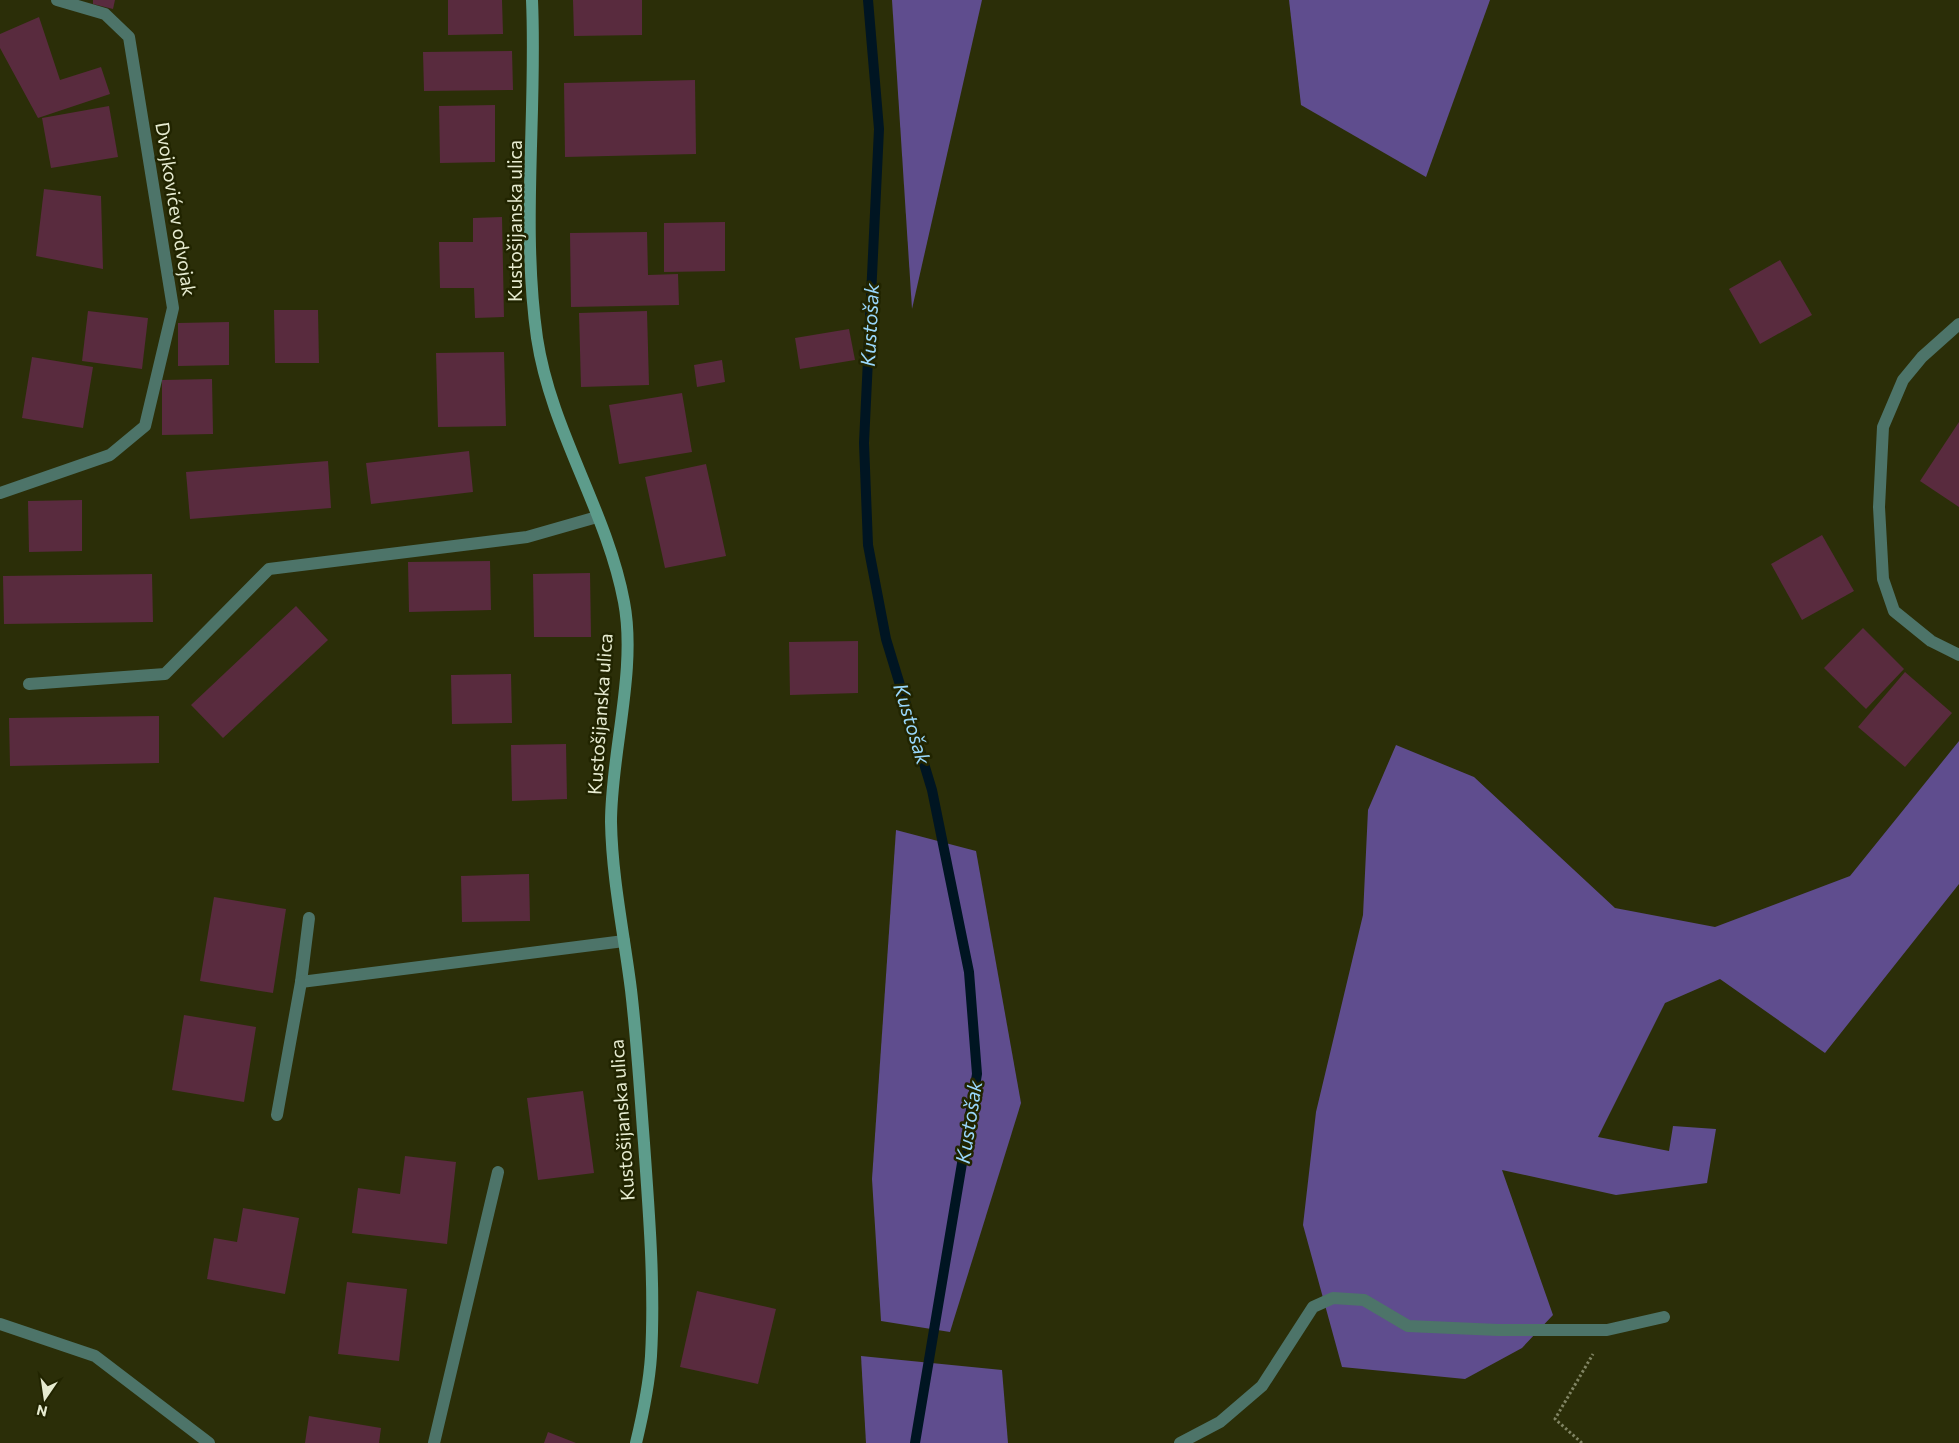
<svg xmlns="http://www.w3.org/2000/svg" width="1959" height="1443" viewBox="0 0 1959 1443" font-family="Commissioner,sans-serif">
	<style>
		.forest { fill: #5f4d8e }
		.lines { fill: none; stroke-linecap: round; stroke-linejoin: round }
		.stream { stroke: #001522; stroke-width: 10 }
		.building { fill: #592b3e }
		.path { stroke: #808463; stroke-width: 3; stroke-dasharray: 2.5 2.5; stroke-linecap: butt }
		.lane { stroke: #4d7469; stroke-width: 12 }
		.street { stroke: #4d7469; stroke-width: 12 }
		.secondary { stroke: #5d9c8b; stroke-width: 12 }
		.labels { text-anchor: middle; stroke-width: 5; stroke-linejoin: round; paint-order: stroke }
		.street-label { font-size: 19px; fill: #e6ebd0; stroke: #212400 }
		.water-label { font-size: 20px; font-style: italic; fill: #99d7fb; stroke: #212400 }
	</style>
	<rect width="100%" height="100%" fill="#2b2e08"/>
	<g class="forest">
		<polygon points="892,0 982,0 912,309"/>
		<polygon points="1289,0 1490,0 1426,177 1301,105"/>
		<polygon points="1959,741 1959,884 1825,1053 1720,979 1665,1003 1598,1137 1669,1151 1673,1126 1716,1129 1707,1183 1616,1195 1502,1170 1553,1315 1522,1348 1465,1379 1342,1367 1303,1225 1316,1112 1363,915 1368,810 1396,745 1474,777 1615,908 1715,927 1850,876"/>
		<polygon points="896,830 976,851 1021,1103 950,1332 881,1321 872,1179"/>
		<polygon points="861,1356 1002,1370 1008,1443 866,1443"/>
	</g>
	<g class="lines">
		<polyline class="stream" points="868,0 879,129 864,443 868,545 886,639 932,790 969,972 977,1074 915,1443"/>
	</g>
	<g class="building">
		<polygon points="93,0 115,0 113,9 93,4"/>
		<polygon points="448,0 502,0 503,34 448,35"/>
		<polygon points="573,0 642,0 642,35 574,36"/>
		<polygon points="39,17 60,80 101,67 110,94 38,118 0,48 0,34"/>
		<polygon points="512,51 513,90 424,91 423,52"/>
		<polygon points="695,80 696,154 565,157 564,83"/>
		<polygon points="495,105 495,162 440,163 439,106"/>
		<polygon points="109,106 118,157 51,168 42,118"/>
		<polygon points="44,189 101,196 103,269 36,256"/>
		<polygon points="502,217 504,317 475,318 474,288 440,288 439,242 473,242 473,218"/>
		<polygon points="725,222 725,271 664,272 664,223"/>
		<polygon points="647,232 648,275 678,274 679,305 571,307 570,233"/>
		<polygon points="1780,260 1812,315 1760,344 1729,289"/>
		<polygon points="274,310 318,310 319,363 275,363"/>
		<polygon points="88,311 148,318 142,369 82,361"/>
		<polygon points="647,311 649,385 581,387 579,313"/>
		<polygon points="229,322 229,365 178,366 178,323"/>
		<polygon points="849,329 855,360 800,369 795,338"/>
		<polygon points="504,352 506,426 438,427 436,353"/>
		<polygon points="32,357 93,367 83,428 22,418"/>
		<polygon points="722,360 725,382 697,387 694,365"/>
		<polygon points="212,379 213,434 162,435 162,380"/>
		<polygon points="682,393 692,452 619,464 609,405"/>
		<polygon points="1959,422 1959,507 1920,481"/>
		<polygon points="469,451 473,492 371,504 366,463"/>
		<polygon points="328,461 331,508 190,519 186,472"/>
		<polygon points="706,464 726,556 665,568 645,477"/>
		<polygon points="82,500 82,551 29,552 28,501"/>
		<polygon points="1822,535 1854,591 1802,620 1771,564"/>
		<polygon points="490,561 491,610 409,612 408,562"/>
		<polygon points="590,573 591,637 534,637 533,574"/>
		<polygon points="152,574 153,622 4,624 3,576"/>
		<polygon points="296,606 328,640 223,738 191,705"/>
		<polygon points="1863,628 1904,669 1866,709 1824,668"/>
		<polygon points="858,641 858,693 790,695 789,642"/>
		<polygon points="1905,672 1952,713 1905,767 1858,727"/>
		<polygon points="511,674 512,723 452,724 451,675"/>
		<polygon points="159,716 159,763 10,766 9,718"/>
		<polygon points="566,744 567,799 512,801 511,745"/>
		<polygon points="529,874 530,921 462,922 461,876"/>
		<polygon points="214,897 286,909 273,993 200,981"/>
		<polygon points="184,1015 256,1027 244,1102 172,1090"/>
		<polygon points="583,1091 594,1173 538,1180 527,1098"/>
		<polygon points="405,1156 456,1162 447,1244 352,1233 358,1188 400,1194"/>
		<polygon points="243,1208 299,1218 285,1294 207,1279 214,1238 237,1242"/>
		<polygon points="347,1282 407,1289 399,1361 338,1354"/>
		<polygon points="697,1291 776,1309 758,1384 680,1367"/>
		<polygon points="309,1416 381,1428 379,1443 305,1443"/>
		<polygon points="548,1432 576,1443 544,1443"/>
	</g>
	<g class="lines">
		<polyline class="path" points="1582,1443 1555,1419 1593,1354"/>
		<g class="lane">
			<polyline points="29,684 165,674 269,569 527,537 597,517"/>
			<polyline points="301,982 309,918"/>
			<polyline points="277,1115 301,982 624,941"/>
			<polyline points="434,1443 498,1172"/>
		</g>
		<g class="street">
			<polyline points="1959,324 1922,357 1903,380 1883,427 1879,507 1883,579 1894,611 1931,641 1959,655"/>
			<polyline points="0,493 110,455 145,426 173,308 129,37 105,14 57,0"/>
			<polyline points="0,1324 95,1356 209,1443"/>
			<polyline points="1180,1443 1220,1422 1262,1386 1313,1307 1333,1298 1364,1300 1408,1326 1498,1330 1607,1330 1664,1317"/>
		</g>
		<path class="secondary" d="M532,0c5,112 -11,226 5,338 14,93 70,173 87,264 13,68 -13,151 -13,220 1,56 13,112 20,168 6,51 9,102 13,153 5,70 11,143 7,213 -2,30 -8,58 -15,87"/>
	</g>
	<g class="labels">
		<g class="street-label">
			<text transform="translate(176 209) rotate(81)" y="7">Dvojkovićev odvojak</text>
			<text transform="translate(515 221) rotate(-90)" y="7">Kustošijanska ulica</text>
			<text transform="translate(600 714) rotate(-86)" y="7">Kustošijanska ulica</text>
			<text transform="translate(622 1120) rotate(-94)" y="7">Kustošijanska ulica</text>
		</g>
		<g class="water-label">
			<text transform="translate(870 325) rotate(-87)" y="7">Kustošak</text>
			<text transform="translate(912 724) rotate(73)" y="7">Kustošak</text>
			<text transform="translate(969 1122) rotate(-81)" y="7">Kustošak</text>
		</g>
	</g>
	<g transform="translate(45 1398) rotate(193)" stroke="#212400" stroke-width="4" paint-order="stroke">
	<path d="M0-4L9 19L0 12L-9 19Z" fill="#e6ebd0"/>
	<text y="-8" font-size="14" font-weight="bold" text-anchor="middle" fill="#e6ebd0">N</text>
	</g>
</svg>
